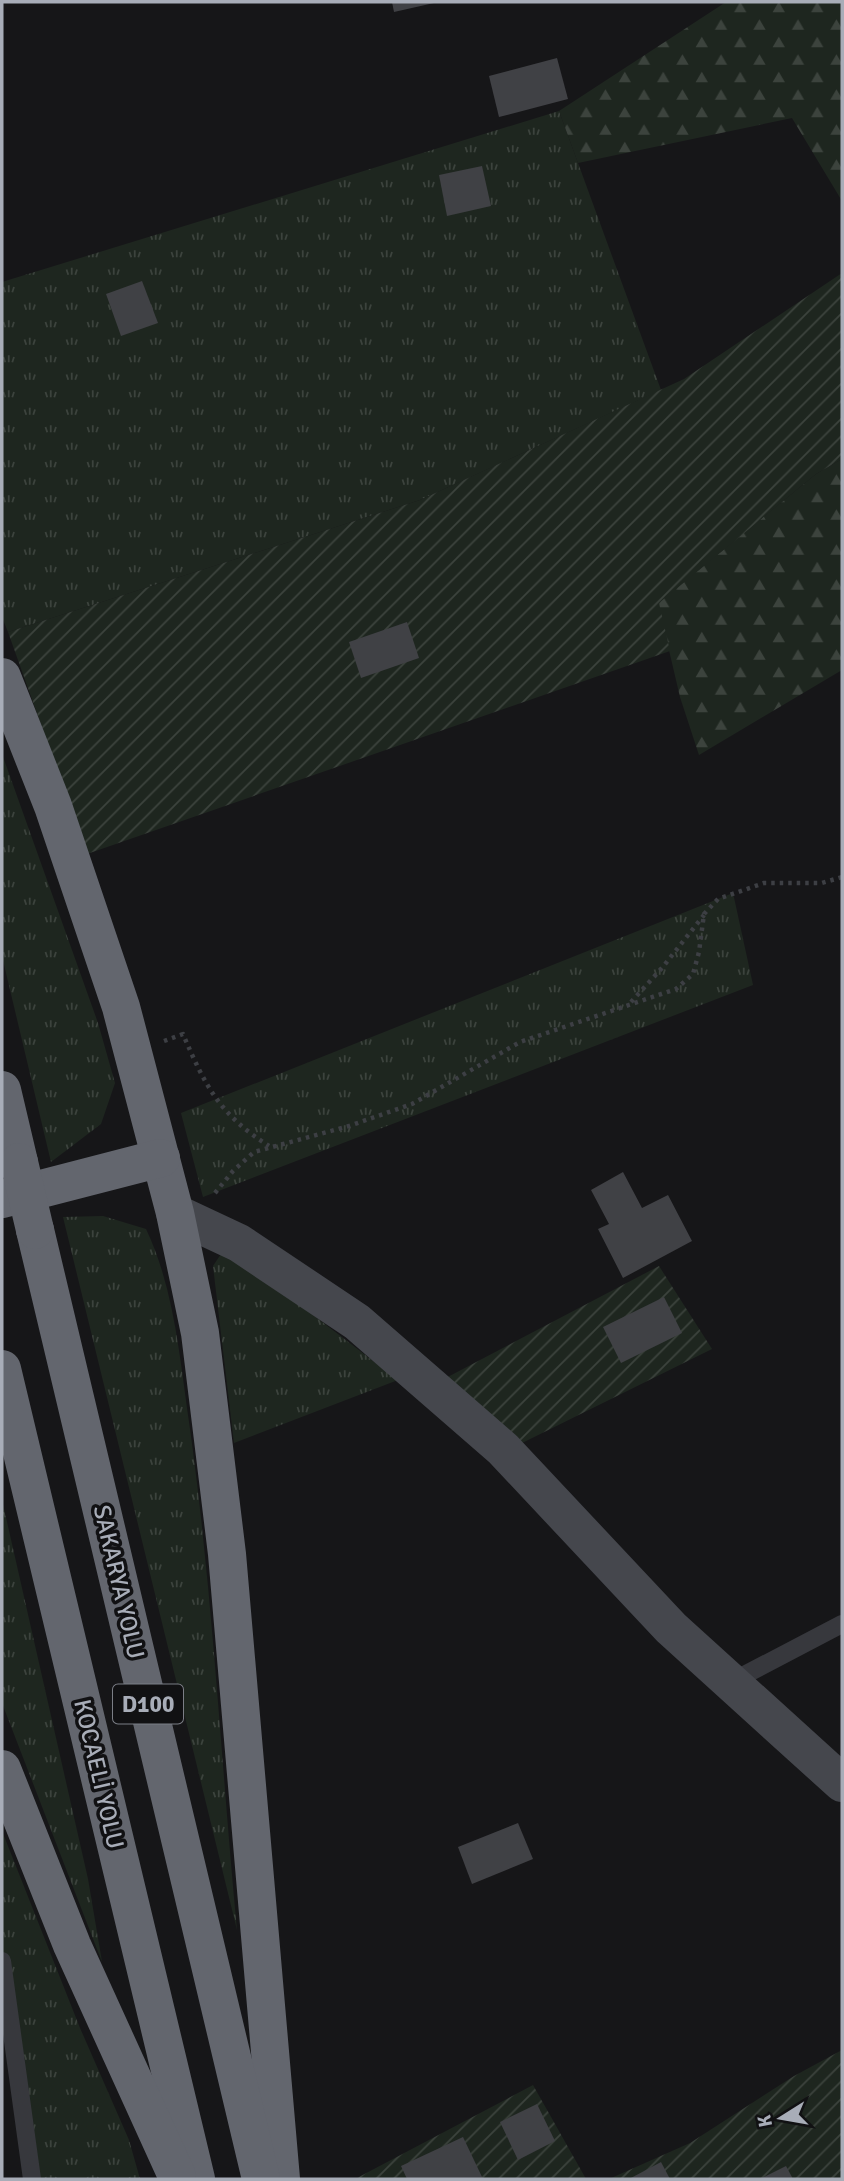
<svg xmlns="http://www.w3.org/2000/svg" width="844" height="2181" viewBox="0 0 844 2181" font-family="Signika,sans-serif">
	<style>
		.grass { fill: url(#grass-tufts) }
		.forest { fill: url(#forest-firs) }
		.garden { fill: url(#garden-furrows) }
		.building { fill: #404145 }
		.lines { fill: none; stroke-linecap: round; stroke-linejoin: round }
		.path { stroke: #3d3f44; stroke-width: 4.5; stroke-dasharray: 3.5 5; stroke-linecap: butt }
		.lane { stroke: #37383d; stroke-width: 18 }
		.secondary { stroke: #45474d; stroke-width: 38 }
		.highway { stroke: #63666e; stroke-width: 38 }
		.highway-bridge { stroke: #63666e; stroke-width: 38 }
		.labels { text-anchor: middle; stroke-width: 7; stroke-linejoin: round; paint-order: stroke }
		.shield { fill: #111113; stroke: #7b7e86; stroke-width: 2 }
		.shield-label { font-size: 23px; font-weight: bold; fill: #a8adb8 }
		.street-label { font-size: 24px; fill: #a8adb8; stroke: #111113 }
	</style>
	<defs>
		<pattern id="grass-tufts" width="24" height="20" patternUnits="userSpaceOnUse" patternTransform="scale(1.75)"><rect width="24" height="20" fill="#1e261f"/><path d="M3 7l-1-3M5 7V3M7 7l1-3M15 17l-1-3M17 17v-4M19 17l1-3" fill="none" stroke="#3c433d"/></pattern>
		<pattern id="forest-firs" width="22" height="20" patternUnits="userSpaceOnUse" patternTransform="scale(1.75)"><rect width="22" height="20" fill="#1e261f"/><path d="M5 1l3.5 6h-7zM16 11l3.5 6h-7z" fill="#3c433d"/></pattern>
		<pattern id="garden-furrows" width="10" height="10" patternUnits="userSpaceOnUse" patternTransform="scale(1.75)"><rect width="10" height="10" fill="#1e261f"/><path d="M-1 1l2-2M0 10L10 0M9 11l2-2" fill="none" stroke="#3c433d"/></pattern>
	</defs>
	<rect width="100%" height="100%" fill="#161618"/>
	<g class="grass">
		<polygon points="559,111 661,390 420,500 8,632 2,617 2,282"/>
		<polygon points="2,754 98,1023 115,1083 101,1124 51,1162 2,956"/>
		<polygon points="733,893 753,985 203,1197 181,1113"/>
		<path d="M103,1216l43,13c29,61 34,133 44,200 23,166 31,334 47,501l-174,-713z"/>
		<polygon points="221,1254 240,1259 398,1380 234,1443 213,1266"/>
		<polygon points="2,1500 88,1879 102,1962 2,1703"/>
		<polygon points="2,1831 80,2028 129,2140 140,2179 32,2179 2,1961"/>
	</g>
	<g class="forest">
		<polygon points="726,2 842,2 842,201 792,118 578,163 559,111"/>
		<polygon points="842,459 842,670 699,755 680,697 658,603 816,474"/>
	</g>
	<g class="garden">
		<polygon points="842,273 842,459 816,474 659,603 670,651 87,854 8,632 420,500 684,379"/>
		<polygon points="659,1266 712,1349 516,1446 442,1380"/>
		<polygon points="842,2050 842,2179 609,2179 690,2143 794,2076"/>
		<polygon points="533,2085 586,2179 355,2179"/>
	</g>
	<g class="building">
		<polygon points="392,2 434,2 434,3 394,12"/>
		<polygon points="557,58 568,99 499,117 489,76"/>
		<polygon points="482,166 491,206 447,216 439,175"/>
		<polygon points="142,281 158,323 121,336 106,294"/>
		<polygon points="407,622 419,658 361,678 349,642"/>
		<polygon points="623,1172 642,1208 668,1195 692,1241 623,1278 598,1229 609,1224 591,1190"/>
		<polygon points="664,1297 682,1333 621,1363 603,1327"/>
		<polygon points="518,1823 533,1859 472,1884 458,1847"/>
		<polygon points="537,2104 555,2141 518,2160 500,2122"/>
		<polygon points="463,2137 483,2179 407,2179 401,2166"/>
		<polygon points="661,2162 670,2179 629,2179"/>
		<polygon points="786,2166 793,2179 760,2179"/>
	</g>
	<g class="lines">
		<g class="path">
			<polyline points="631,1002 662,968 704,915"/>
			<path d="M164,1041l19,-7c22,52 37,81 86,112"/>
			<polyline points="215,1193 233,1171 254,1152 349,1126 412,1104 520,1042 676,989 693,974 699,952 704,914 718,899 764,883 822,883 842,877"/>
		</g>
		<g class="lane">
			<polyline points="731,1682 842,1624"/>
			<polyline points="2,1961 32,2179"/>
		</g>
		<polyline class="secondary" points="175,1213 239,1243 357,1322 503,1449 671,1628 842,1783"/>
		<g class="highway">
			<polyline points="2,677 53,806 121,1007 175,1213 200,1333 227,1554 281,2179"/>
			<polyline points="2,1090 19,1162"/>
			<polyline points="2,1199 161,1158"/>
			<polyline points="35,1230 261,2179"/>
			<polyline points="2,1369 196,2179"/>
			<polyline points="2,1769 72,1945 177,2176"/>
		</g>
		<polyline class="highway-bridge" points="19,1162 35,1230"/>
	</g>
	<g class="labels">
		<rect class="shield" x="113" y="1684.5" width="70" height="39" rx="5"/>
		<g class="shield-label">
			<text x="148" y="1712">D100</text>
		</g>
		<g class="street-label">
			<text transform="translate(119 1582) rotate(77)" y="8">SAKARYA YOLU</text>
			<text transform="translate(99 1774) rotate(77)" y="8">KOCAELİ YOLU</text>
		</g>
	</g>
	<rect width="844" height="2181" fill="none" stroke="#a8adb8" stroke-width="7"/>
	<g transform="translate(781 2118) rotate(259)" stroke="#111113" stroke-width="5" paint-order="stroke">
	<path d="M0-5L12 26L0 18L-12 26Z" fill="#a8adb8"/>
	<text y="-10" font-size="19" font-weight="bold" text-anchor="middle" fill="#a8adb8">K</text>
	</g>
</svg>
